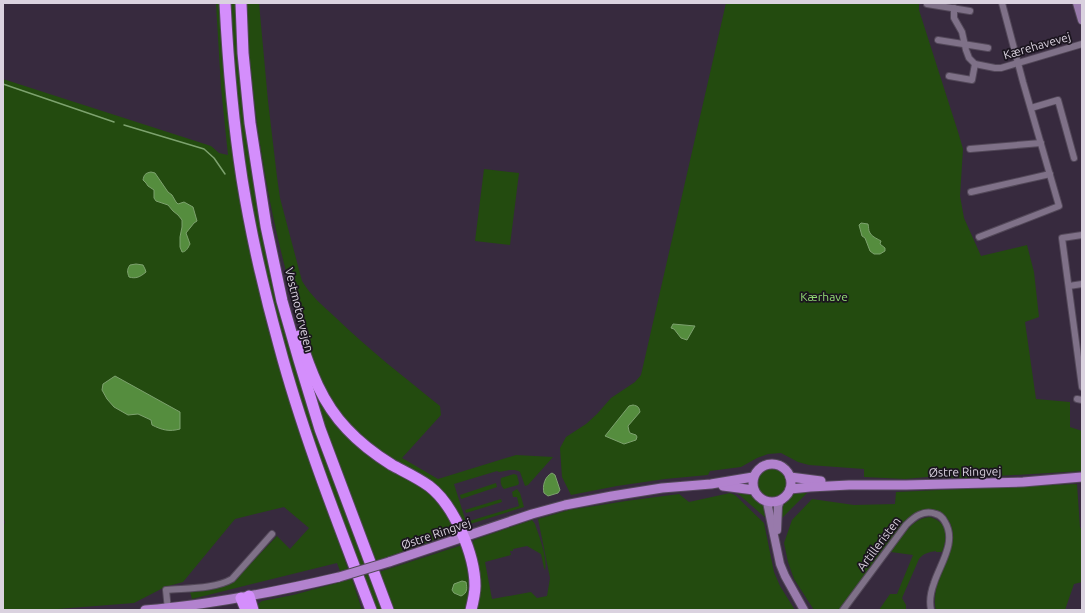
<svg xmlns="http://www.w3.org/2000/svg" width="1085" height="613" viewBox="0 0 1085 613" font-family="Ubuntu,sans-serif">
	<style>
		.green { fill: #234b0f }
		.water { fill: #558d3e; stroke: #7da26e }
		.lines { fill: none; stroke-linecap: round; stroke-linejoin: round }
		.stream { stroke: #7da26e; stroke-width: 1.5 }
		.street-casing { stroke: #534859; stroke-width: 8 }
		.secondary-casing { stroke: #534859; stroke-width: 10 }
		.primary-casing { stroke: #534859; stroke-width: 11 }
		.highway-casing { stroke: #534859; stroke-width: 13 }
		.street { stroke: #7f7188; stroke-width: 6 }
		.secondary { stroke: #987aab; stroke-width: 8 }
		.primary { stroke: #b282ce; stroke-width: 9 }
		.highway { stroke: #d48efc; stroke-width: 11 }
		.primary-bridge-casing { stroke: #534859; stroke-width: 11; stroke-linecap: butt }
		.primary-bridge { stroke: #b282ce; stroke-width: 9 }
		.labels { text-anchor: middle; stroke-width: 3.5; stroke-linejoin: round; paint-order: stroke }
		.street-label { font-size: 12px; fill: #dad2df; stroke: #1b151f }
		.park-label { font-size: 12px; fill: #92dc74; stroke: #1b151f }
	</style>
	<rect width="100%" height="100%" fill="#372a3e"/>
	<g class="green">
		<polygon points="216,3 220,3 226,90 233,155 237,184 255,271 267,326 294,414 348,569 340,571 337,563 192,599 190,592 232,583 277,536 290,549 309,528 284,507 235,519 183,582 165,587 134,603 45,610 3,610 3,528 5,522 3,517 3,79 211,146 219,153 228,155 221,88"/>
		<polygon points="228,3 237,3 270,262 367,564 359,566 323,472 272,310 242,155"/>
		<path d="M246,3h13l9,98 9,76 3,21 22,83c9,15 20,24 33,36 33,32 69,60 105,89l1,9 -39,43 36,21 78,-24 37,2 -25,28 -3,1 -5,-14c-6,-4 -14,-1 -21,0l-2,-1 -43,13 12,38 53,-16 -2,-9h-4l-1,-5 5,-3 3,4 4,14 -60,19c-6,-15 -14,-29 -26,-40 -10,-8 -23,-14 -34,-20 -22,-12 -44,-27 -59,-46 -5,-7 -11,-13 -15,-20 -20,-33 -29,-73 -39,-110 -26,-94 -40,-190 -45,-287z"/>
		<polygon points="726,3 919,3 919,10 959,135 963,149 960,196 964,218 981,256 1027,245 1034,272 1039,317 1025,322 1036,399 1070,402 1070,427 1082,431 1082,471 965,478 927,477 905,479 864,477 864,469 809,465 798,462 781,453 768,454 757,458 741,467 710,471 708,475 665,479 617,486 571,495 562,477 560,448 566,437 586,424 597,414 611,398 635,382 641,375"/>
		<polygon points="484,169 519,173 510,245 475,241"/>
		<polygon points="306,368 334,418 435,494 456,530 454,533 376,561 328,434"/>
		<circle cx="772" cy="483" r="15"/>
		<path d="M514,474l3,1 2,8 -1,2 -14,4c-3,-3 -4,-7 -3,-11z"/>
		<polygon points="496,483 497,487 461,499 460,495"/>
		<path d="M1077,484l3,44h2v54l-8,2 -9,26h-129c-2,-7 -1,-14 0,-21 4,-21 25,-48 13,-68 -4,-5 -8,-9 -15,-10 -13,-3 -22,5 -32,14l-62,85h-26l-20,-31 -6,-17 -4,-19 8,-23 20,-21 42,6 41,-1 1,-12z"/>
		<polygon points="735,491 747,492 764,505 768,520"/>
		<path d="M809,491l-29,29c-1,-15 0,-12 9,-22 2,-3 3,-6 7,-7 4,-1 9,0 13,0z"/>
		<path d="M730,493l5,2 29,28 10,49 6,14 15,24h-320l-4,-63 3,-7 58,-20 3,4c4,12 13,34 10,46l-1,-2 -3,-14 -14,-8 -14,3v2h-3l1,4 -26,7 7,37 39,-7 6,6 10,-2 3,-18 -12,-59 31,-9 57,-9 53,-7 10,8z"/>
		<polygon points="501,499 502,502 466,513 465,510"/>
		<path d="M930,517c19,6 18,20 12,35h-6v-1c-7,1 -12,2 -17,8l-17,39 4,7v5h-27l11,-16h7l16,-39 -22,-3c10,-13 20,-34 39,-35z"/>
		<polygon points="462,545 470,570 469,610 393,610 379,572"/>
		<polygon points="371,573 385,610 375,610 362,576"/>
		<polygon points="352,579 362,610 257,610 258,604 262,601 293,595"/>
	</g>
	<g class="water">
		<path d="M151,172l4,1 13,19 4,3 4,7 2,2 6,-2 9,5 4,14 -3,2 -8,10 4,11c-2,4 -4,8 -8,8l-2,-5v-10l2,-10v-7l-4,-5 -5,-4 -5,-6 -12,-4 -2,-3v-8l-6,-4 -2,-3 -3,-3c1,-5 2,-7 8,-8z"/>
		<path d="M861,223l7,1c1,3 0,6 2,9 2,4 8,6 11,8l-1,3 5,4v3l-5,3h-6l-4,-3 -5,-13 -3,-2 -3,-11z"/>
		<path d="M136,264l7,1 2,4 1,3c-6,5 -10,7 -17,5 -2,-5 -2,-8 1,-12z"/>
		<polygon points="673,324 695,326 687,340 681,338 674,329 671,328"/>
		<path d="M115,376l65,36v17c-11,3 -18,1 -28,-4l-1,-5 -13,-6 -10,1 -14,-8 -7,-8 -5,-9 1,-6z"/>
		<path d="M633,405c5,1 6,2 7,7l-12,14 1,5 1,2 6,2 1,2 -1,3 -12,4 -19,-8 24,-30z"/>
		<path d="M552,473l3,2 5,15 -2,3 -10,3 -4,-3c-2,-7 1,-17 8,-20z"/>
		<path d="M462,581l4,1c1,6 2,11 -5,14l-7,-3 -2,-3 2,-6z"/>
	</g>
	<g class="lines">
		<g class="stream">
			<polyline points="3,84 114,122"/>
			<polyline points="124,125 204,149 214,158 225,174"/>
		</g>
		<defs>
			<g id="street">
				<polyline points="927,4 970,11"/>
				<polyline points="954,8 954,18 962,32 966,50 969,58 975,64 995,68 1001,68 1082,44"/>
				<polyline points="938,40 988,48"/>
				<polyline points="949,76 972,80 975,64"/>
				<polyline points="1031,108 1058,100 1074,158"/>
				<polyline points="970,149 1041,143"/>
				<polyline points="971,192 1050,174"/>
				<polyline points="1082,235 1062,238 1082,387"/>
				<polyline points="979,237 1059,206 1023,82 1002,3"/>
				<polyline points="1069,286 1082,284"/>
				<polyline points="1077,399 1082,400"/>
				<path d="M168,610l-2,-20c20,-2 49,-1 66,-11l40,-45"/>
				<path d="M843,610l63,-85c8,-8 18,-16 30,-11 4,1 7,4 9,8 12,20 -5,42 -11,61 -3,8 -5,18 -3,27"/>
			</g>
			<g id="secondary">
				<polyline points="1077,3 1082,20"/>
				<polyline points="767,502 780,564 785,576 804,610"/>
				<polyline points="777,530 778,506 780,501"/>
			</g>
			<g id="primary">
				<circle cx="772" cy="483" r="19"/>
				<polyline points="790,477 821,481"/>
				<polyline points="723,486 754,490"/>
				<polyline points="790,489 810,487 849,485 906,485 1023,482 1082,477"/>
				<polyline points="389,562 532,514 565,505 612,496 662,488 711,484 753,477"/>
				<path d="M145,610c66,-5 130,-18 194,-33"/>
			</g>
			<g id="highway">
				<path d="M225,3c3,59 8,118 17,176 9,56 22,112 37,166 24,90 59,178 92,265"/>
				<polyline points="241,3 243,53 250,123 266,226 282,301 299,360 320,429 388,610"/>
				<path d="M299,336c11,34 23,67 48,93 13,14 29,26 45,36 13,7 26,13 37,21 25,19 46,69 46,100 0,8 -2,16 -4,24"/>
				<polyline points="249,596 253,610"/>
				<polyline points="241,598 246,610"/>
			</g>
		</defs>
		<use href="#street" class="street-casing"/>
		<use href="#secondary" class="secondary-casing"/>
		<use href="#primary" class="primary-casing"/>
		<use href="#highway" class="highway-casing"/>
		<use href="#street" class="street"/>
		<use href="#secondary" class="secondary"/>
		<use href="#primary" class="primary"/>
		<use href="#highway" class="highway"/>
		<defs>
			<polyline id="primary-bridge" points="339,577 389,562"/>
		</defs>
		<use href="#primary-bridge" class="primary-bridge-casing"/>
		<use href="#primary-bridge" class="primary-bridge"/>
	</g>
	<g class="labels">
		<g class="street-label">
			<text transform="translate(1037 46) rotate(-16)" y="4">Kærehavevej</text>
			<text transform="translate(299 310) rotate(76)" y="4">Vestmotorvejen</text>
			<text transform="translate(965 472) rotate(-1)" y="4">Østre Ringvej</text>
			<text transform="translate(436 534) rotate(-19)" y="4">Østre Ringvej</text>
			<text transform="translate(879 544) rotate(-53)" y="4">Artilleristen</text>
		</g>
		<g class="park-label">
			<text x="824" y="301">Kærhave</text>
		</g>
	</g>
	<rect width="1085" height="613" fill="none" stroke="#dad2df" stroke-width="8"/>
</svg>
